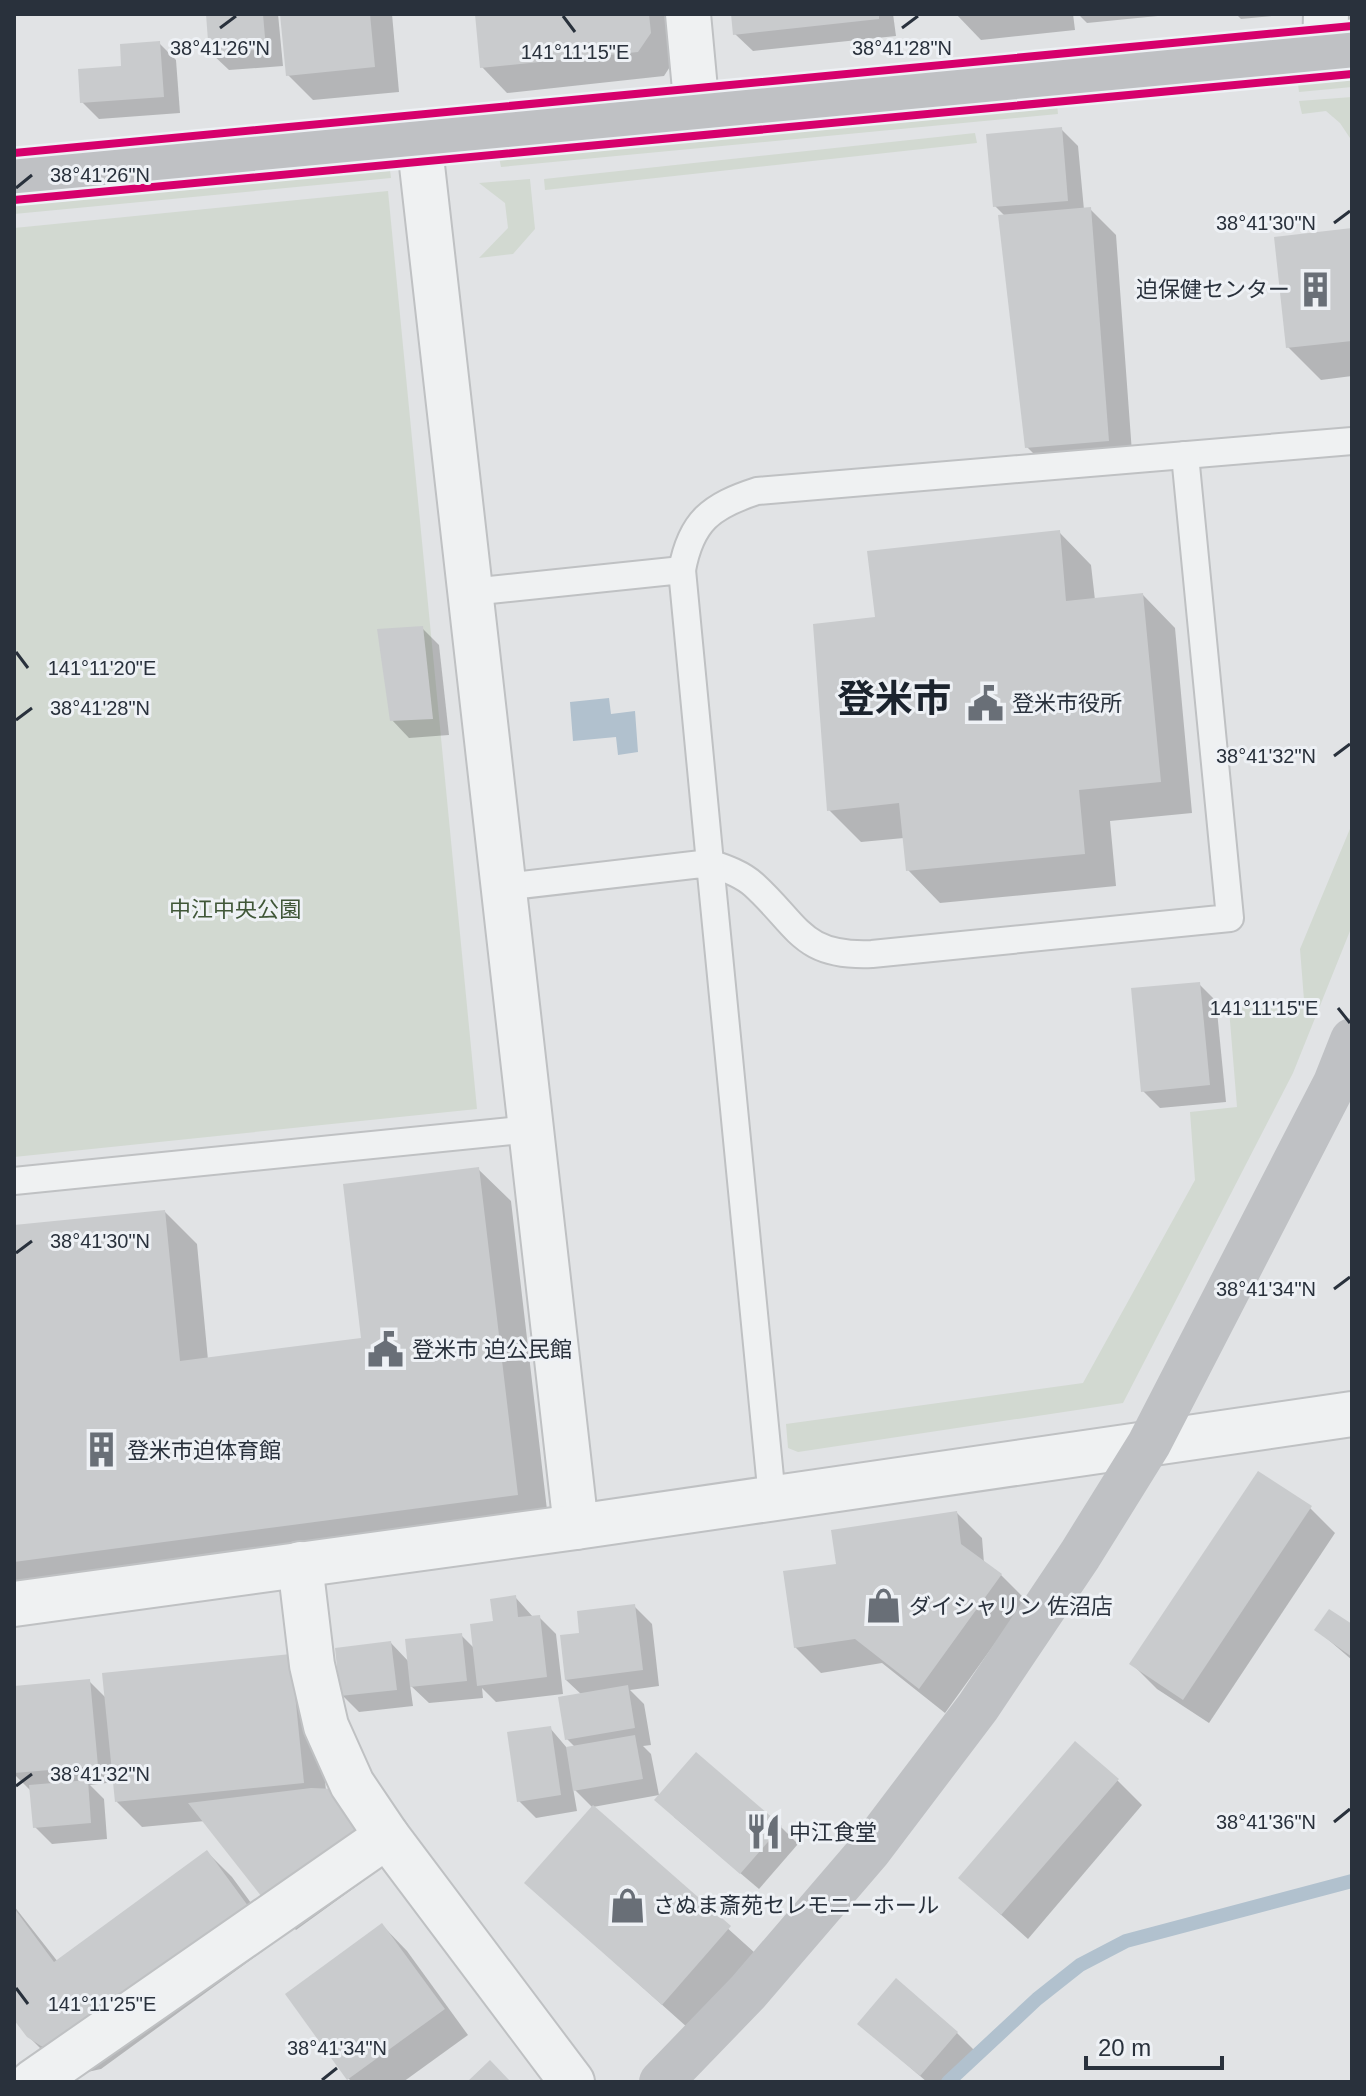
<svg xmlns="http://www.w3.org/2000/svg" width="1366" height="2096" viewBox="0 0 1366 2096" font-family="Helvetica,'Noto Sans JP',sans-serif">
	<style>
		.green { fill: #d2d9d1 }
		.water { fill: #b1c1ce }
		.shadow { fill: #0003 }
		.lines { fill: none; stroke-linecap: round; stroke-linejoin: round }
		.stream { stroke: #b1c1ce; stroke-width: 14 }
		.building { fill: #c9cbcd }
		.lane-casing { stroke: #bfc1c3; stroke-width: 30 }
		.street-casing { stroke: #bfc1c3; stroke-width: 48 }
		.lane { stroke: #eff1f2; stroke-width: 26 }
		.street { stroke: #eff1f2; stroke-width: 44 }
		.secondary { stroke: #bfc1c4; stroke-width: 44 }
		.cycleway-casing { stroke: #eef1f5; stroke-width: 13 }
		.cycleway { stroke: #d6006c; stroke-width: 8 }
		.ticks { fill: none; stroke: #29313c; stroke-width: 3 }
		.labels { text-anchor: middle; stroke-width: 6; stroke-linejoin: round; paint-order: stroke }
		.poi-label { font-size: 22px; fill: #29313c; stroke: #eef1f5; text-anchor: start }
		.park-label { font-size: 22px; fill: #405738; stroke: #eef1f5 }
		.town-label { font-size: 38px; font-weight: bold; fill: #1b232d; stroke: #eef1f5 }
		.ticks-label { font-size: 20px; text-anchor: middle; fill: #29313c; stroke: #eef1f5; stroke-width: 6; stroke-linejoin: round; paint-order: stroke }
	</style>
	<rect width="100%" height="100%" fill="#e1e3e5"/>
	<g class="green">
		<polygon points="1352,79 1352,87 1299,92 1298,84"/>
		<polygon points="1352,97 1352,141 1340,123 1326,111 1302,114 1299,101"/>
		<polygon points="1057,104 1058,114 501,167 499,157"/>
		<polygon points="975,133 977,143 545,190 544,179"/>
		<polygon points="390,170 391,178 14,214 14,206"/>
		<polygon points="530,179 535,229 513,254 479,258 508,228 505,203 479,183"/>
		<polygon points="388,191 477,1109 14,1157 14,228"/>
		<polygon points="1352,824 1352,926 1293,1073 1123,1403 798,1452 788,1448 786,1424 1083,1383 1195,1180 1190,1112 1237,1107 1229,1009 1304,1000 1300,949"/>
	</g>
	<polygon class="water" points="609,698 611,714 635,711 638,752 618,755 616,737 573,741 570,702"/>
	<g class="shadow">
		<polygon points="208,14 278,14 283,66 229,70 211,53"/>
		<polygon points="282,14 392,14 399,92 313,100 288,75"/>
		<polygon points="477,14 670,14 675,59 664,76 507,93 482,67"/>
		<polygon points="733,14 893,14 896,36 753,51 735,34"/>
		<polygon points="956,14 1073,14 1075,30 981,40"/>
		<polygon points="1078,14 1178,14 1087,23"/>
		<polygon points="1236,14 1291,14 1241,19"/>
		<polygon points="159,43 176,60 180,113 99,119 82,102 123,67"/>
		<polygon points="1061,129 1078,146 1084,210 1090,209 1116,235 1133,466 1052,472 1027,447 1005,216 995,206"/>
		<polygon points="1352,230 1352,376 1321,380 1288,347"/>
		<polygon points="1059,532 1091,565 1095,600 1143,595 1175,628 1192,813 1110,821 1116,886 940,903 908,870 904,838 861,842 829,810 877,619"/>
		<polygon points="422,628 439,645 449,735 409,738 392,720"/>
		<polygon points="1199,984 1216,1001 1226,1102 1160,1108 1143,1091"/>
		<polygon points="478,1169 511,1201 549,1527 14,1597 14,1227 165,1212 197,1244 208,1360 364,1339"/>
		<polygon points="1310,1508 1335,1533 1209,1723 1157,1689 1132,1664"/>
		<polygon points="957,1513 982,1538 984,1563 1001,1575 1026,1600 945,1713 882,1663 821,1673 795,1647 838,1565"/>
		<polygon points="516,1598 533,1617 539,1617 556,1634 563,1694 496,1702 482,1688 483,1698 429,1703 410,1685 413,1706 359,1712 342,1695 391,1643 409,1662 461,1635 475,1649"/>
		<polygon points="634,1606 652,1624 659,1686 630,1690 644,1704 651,1745 643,1746 651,1754 659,1795 593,1807 755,1953 688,2028 526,1883 593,1808 573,1788 577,1811 536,1818 519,1801 550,1728 567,1748 575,1747 567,1739 582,1695 566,1680 581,1634"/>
		<polygon points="1352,1626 1352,1660 1317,1630"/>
		<polygon points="89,1681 107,1699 316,1682 326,1791 381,1846 376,1872 296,1930 271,1905 205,1821 142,1827 117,1802 115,1782 90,1785 104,1799 107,1839 52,1844 35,1827 30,1790 14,1774 14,1688"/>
		<polygon points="1117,1780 1142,1805 1028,1939 960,1878"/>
		<polygon points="674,1817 781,1827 798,1844 759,1889"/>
		<polygon points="207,1852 232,1877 278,1940 101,2069 83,2073 54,2062 28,2036 14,2017 14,1906 58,1962"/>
		<polygon points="382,1925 407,1951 468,2035 403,2082 352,2082 348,2078"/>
		<polygon points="860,2024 957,2033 974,2050 946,2082 927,2082"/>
	</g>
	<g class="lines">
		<polyline class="stream" points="948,2082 1037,1999 1080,1965 1126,1941 1352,1881"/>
	</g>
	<g class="building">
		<polygon points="206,14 263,14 266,49 209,54"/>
		<polygon points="280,14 370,14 375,67 286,76"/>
		<polygon points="475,14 649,14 651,33 638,52 480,68"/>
		<polygon points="731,14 879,14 879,19 733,35"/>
		<polygon points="160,41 164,97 80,103 78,69 121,66 120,44"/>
		<polygon points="1062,127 1068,201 993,207 986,134"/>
		<polygon points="1091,207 1109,441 1025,448 998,215"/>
		<polygon points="1352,228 1352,341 1286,348 1274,237"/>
		<polygon points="1060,530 1066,601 1143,593 1161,782 1079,790 1085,854 906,871 899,803 827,811 813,624 875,617 867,551"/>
		<polygon points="423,626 433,719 390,721 377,629"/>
		<polygon points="1200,982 1210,1085 1141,1092 1131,988"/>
		<polygon points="479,1167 518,1495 14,1562 14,1225 165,1210 180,1361 361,1338 343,1184"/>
		<polygon points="1258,1471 1312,1506 1183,1700 1129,1664"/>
		<polygon points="957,1511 961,1544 1002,1574 919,1689 855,1639 794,1648 783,1571 836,1564 831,1530"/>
		<polygon points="516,1595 518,1617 540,1615 547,1677 477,1686 470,1624 493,1621 490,1599"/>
		<polygon points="635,1604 643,1670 565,1680 560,1635 579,1633 577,1611"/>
		<polygon points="1329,1609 1352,1624 1352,1657 1314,1630"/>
		<polygon points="462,1633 467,1681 410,1687 405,1639"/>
		<polygon points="391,1641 397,1690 340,1696 335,1648"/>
		<polygon points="291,1654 304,1783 115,1802 102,1673"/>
		<polygon points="90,1679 98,1766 14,1773 14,1686"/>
		<polygon points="628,1685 635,1728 565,1740 558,1697"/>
		<polygon points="551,1726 561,1795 517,1802 507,1732"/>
		<polygon points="635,1735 643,1779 573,1791 566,1747"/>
		<polygon points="1075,1741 1119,1779 1001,1915 958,1878"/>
		<polygon points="696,1752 782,1826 740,1874 654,1800"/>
		<polygon points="88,1780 91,1823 33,1828 29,1785"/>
		<polygon points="311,1788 336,1789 357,1819 352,1847 269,1906 188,1803"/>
		<polygon points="593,1805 731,1926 662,2005 524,1883"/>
		<polygon points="207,1850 254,1914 56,2049 41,2046 27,2037 14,2020 14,1908 54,1962"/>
		<polygon points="382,1923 445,2009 347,2080 285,1994"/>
		<polygon points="896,1978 958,2032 920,2076 857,2024"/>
		<polygon points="490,2060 511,2082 467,2082"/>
	</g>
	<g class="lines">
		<defs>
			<g id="lane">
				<path d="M682,570c9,-49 29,-64 75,-79l595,-50"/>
				<path d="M471,592l211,-22 28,293c15,5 32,11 44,22 45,41 47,72 118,69l358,-36 -45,-463"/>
				<polyline points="504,887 710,863 772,1498"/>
				<polyline points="14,1181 531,1129"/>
			</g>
			<g id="street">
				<polyline points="688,14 697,111"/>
				<polyline points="1325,50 1326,14"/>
				<polyline points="419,139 576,1527"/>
				<polyline points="300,1564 312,1665 326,1726 352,1784 387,1836 572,2082"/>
				<polyline points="14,1604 576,1527 1352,1414"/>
				<polyline points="33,2082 387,1836"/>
			</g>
		</defs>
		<use href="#lane" class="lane-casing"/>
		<use href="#street" class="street-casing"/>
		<use href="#lane" class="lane"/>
		<use href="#street" class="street"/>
		<g class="secondary">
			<polyline points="14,177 1352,48"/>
			<polyline points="661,2082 748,1992 869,1851 978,1707 1080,1555 1149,1444 1335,1083 1352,1040"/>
		</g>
		<defs>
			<g id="cycleway">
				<polyline points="14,153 1352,26"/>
				<polyline points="14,200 1352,74"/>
			</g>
		</defs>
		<use href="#cycleway" class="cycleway-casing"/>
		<use href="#cycleway" class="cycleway"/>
	</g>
	<path class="ticks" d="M563,16l12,16M220,28l16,-12M902,28l16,-12M16,188l16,-13M1334,223l16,-12M16,652l12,16M16,720l16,-12M1334,756l16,-12M1338,1008l12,15M16,1253l16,-12M1334,1289l16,-12M16,1786l16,-12M1334,1822l16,-13M16,1988l12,16M322,2080l15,-12"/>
	<defs>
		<symbol id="building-bare" viewBox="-9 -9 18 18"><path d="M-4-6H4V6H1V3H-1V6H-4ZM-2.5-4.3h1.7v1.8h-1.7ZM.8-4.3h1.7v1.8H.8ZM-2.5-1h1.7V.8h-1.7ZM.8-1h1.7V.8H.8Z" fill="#696f77" stroke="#eef1f5" stroke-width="2.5" paint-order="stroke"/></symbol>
		<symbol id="civic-bare" viewBox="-9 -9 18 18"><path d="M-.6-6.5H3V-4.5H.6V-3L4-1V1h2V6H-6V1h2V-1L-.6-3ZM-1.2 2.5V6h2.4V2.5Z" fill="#696f77" stroke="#eef1f5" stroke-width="2.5" paint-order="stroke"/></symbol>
		<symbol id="shop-bare" viewBox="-9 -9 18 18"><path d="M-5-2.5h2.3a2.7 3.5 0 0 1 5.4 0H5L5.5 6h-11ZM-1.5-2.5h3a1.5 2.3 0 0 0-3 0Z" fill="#696f77" stroke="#eef1f5" stroke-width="2.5" paint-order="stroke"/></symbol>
		<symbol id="restaurant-bare" viewBox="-9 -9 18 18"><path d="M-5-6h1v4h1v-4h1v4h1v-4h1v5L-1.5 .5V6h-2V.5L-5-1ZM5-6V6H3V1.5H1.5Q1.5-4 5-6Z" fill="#696f77" stroke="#eef1f5" stroke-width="2.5" paint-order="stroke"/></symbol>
	</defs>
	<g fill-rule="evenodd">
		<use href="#building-bare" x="1290" y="264" width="51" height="51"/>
		<use href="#civic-bare" x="960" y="678" width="51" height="51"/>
		<use href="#civic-bare" x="360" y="1324" width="51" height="51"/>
		<use href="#building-bare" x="76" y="1424" width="51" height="51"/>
		<use href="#shop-bare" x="858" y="1580" width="51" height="51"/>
		<use href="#restaurant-bare" x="738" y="1806" width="51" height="51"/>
		<use href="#shop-bare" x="602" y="1880" width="51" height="51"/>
	</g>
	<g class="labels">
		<g class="poi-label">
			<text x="1290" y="297" text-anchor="end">迫保健センター</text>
			<text x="1012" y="711">登米市役所</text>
			<text x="412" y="1357">登米市 迫公民館</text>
			<text x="127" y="1458">登米市迫体育館</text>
			<text x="909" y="1614">ダイシャリン 佐沼店</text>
			<text x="789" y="1840">中江食堂</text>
			<text x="653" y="1913">さぬま斎苑セレモニーホール</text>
		</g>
		<g class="park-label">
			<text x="235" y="917">中江中央公園</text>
		</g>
		<g class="town-label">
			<text x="894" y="712">登米市</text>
		</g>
	</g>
	<g class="ticks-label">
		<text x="220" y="55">38°41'26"N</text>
		<text x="902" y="55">38°41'28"N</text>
		<text x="575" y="59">141°11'15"E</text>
		<text x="100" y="182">38°41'26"N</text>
		<text x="1266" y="230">38°41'30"N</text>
		<text x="102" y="675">141°11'20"E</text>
		<text x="100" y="715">38°41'28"N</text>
		<text x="1266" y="763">38°41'32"N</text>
		<text x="1264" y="1015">141°11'15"E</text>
		<text x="100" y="1248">38°41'30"N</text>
		<text x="1266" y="1296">38°41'34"N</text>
		<text x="100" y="1781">38°41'32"N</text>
		<text x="1266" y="1829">38°41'36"N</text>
		<text x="102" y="2011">141°11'25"E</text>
		<text x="337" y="2055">38°41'34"N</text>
	</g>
	<rect width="1366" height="2096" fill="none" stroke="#29313c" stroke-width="32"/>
	<path d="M1086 2056v12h136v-12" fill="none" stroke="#29313c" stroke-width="4"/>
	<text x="1098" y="2056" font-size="24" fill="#29313c" stroke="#eef1f5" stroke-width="6" paint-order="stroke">20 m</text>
</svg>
